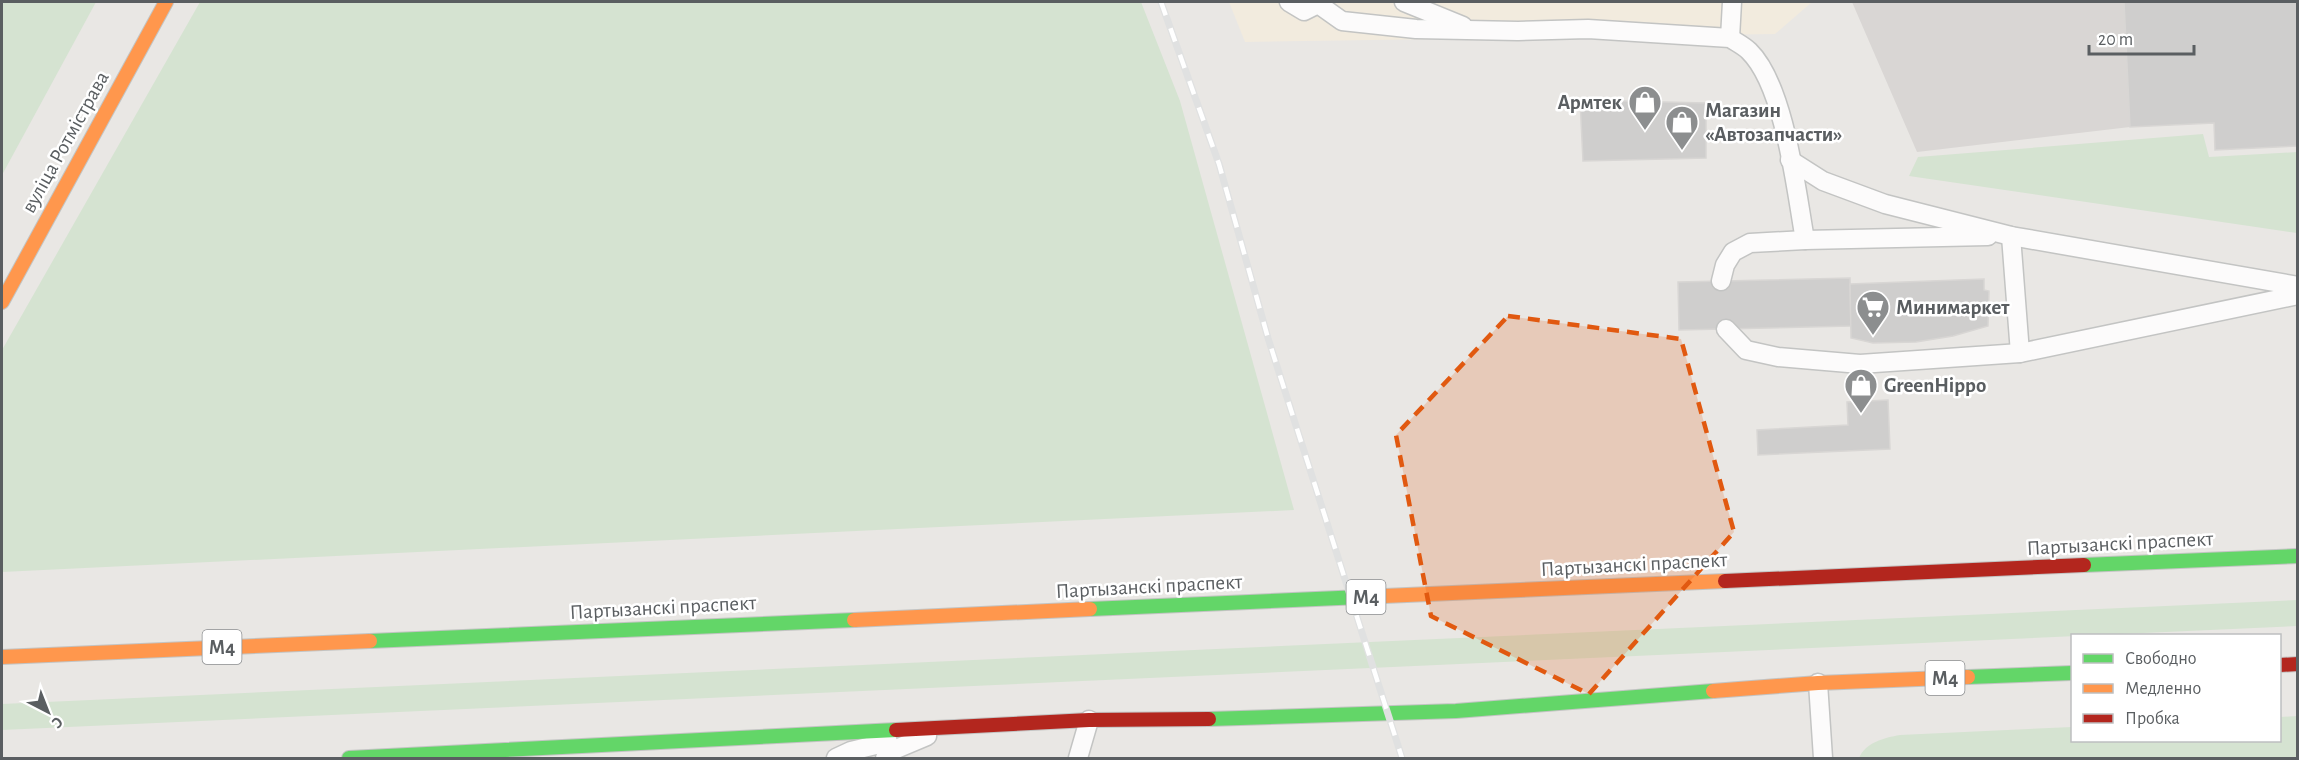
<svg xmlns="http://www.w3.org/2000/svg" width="2299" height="760" viewBox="0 0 2299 760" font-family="'Alegreya Sans',sans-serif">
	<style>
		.commercial { fill: #f2ebde }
		.industrial { fill: #d9d6d4 }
		.green { fill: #d5e3d1 }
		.building { fill: #cfcecd; stroke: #d8d6d4; stroke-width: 1.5 }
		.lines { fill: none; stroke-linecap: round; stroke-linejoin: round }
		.lane-casing { stroke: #c3c4c3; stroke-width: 21 }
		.fast-casing { stroke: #c3c4c3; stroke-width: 16 }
		.slow-casing { stroke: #c3c4c3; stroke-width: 16 }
		.jam-casing { stroke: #c3c4c3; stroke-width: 16 }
		.lane { stroke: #fcfbfb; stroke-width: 18 }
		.fast { stroke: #63d668; stroke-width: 14 }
		.slow { stroke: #ff974d; stroke-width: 14 }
		.jam { stroke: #b3261e; stroke-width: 14 }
		.rail-casing { stroke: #e0e1e1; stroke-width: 7 }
		.rail { stroke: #fff; stroke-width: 4.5; stroke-dasharray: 14; stroke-linecap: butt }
		.marked { fill: #e15910; fill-opacity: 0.2; stroke: #e15910; stroke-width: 4.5; stroke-dasharray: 12 8; stroke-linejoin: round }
		.labels { text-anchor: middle; stroke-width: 5; stroke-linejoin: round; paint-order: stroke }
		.shield { fill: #fff; stroke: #8c8e90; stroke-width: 1.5 }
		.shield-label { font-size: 20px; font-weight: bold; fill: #5a5e61 }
		.poi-label { font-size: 21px; font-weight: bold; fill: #5a5e61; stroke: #fff; text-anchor: start }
		.street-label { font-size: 21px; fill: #5a5e61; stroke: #fff }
	</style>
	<rect width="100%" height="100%" fill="#e9e7e4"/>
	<polygon class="commercial" points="1229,2 1812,2 1775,34 1245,42"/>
	<polygon class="industrial" points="1852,2 2297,2 2297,146 2215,150 2214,123 2130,127 1917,152"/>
	<g class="green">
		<polygon points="2,2 96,2 2,175"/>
		<polygon points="200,2 1141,2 1180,101 1294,510 2,572 2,350"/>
		<polygon points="2203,134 2209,157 2297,152 2297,233 1909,176 1918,157"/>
		<polygon points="2297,600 2297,626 2,730 2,704"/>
		<path d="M2297,716v42h-438c7,-16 25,-20 41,-23l172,-8v13h208v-23z"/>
	</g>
	<g class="building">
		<polygon points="2124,2 2298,2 2298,146 2215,150 2214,123 2130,127"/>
		<polygon points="1580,100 1706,103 1706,158 1583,161"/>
		<polygon points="1850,278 1851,326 1679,330 1678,282"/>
		<polygon points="1984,279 1984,290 1989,291 1988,326 1953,336 1916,342 1873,343 1851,338 1850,284"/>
		<polygon points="1888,400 1890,449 1758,455 1757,430 1848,425 1847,402"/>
	</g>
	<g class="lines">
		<defs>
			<g id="lane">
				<path d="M1289,2l15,9 14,-7 24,17 74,8 102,2 70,-2 142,9c6,4 14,8 19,13 36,35 47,139 56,189"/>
				<polyline points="1404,2 1463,26"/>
				<polyline points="1730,38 1732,2"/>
				<polyline points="1790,160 1823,181 1885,204 2011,236 2298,286"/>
				<polyline points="2011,236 2020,353"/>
				<polyline points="1721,281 1725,265 1733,252 1750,243 1805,240 1988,236"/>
				<polyline points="1726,329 1746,350 1778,357 1860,364 2020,353 2298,295"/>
				<polyline points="1818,683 1823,758"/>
				<polyline points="836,758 851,751 888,742"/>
				<polyline points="885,758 889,752 927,736"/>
				<polyline points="1078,758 1089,720"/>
			</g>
			<g id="fast">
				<polyline points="2084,565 2298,556"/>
				<polyline points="1090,609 1384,596"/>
				<polyline points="370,641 854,620"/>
				<polyline points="1968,677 2072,673"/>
				<polyline points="1209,719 1456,711 1713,691"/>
				<polyline points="349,758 896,730"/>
			</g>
			<g id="slow">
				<polyline points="2,302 166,2"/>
				<polyline points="1384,596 1725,581"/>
				<polyline points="854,620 1090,609"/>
				<polyline points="2,657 370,641"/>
				<polyline points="1713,691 1818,683 1968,677"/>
			</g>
			<g id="jam">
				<polyline points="1725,581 2084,565"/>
				<polyline points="2280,665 2298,664"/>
				<polyline points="896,730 1089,720 1209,719"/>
			</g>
		</defs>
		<use href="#lane" class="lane-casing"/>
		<use href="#fast" class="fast-casing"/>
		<use href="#slow" class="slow-casing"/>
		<use href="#jam" class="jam-casing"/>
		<use href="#lane" class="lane"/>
		<use href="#fast" class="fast"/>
		<use href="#slow" class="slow"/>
		<use href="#jam" class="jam"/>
		<defs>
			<polyline id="rail" points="1161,2 1219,164 1268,338 1402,758"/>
		</defs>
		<use href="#rail" class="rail-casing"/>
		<use href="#rail" class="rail"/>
	</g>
	<path class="marked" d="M1508,316l173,23 53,193 -145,162 -158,-78 -35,-181z"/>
	<defs>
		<symbol id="shop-pin" viewBox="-11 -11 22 30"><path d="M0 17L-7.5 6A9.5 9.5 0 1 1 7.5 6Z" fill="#8c8e8f" stroke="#fff"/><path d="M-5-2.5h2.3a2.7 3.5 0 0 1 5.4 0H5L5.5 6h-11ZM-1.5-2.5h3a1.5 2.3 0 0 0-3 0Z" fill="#fff"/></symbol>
		<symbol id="supermarket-pin" viewBox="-11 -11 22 30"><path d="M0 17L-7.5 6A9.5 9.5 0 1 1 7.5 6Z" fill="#8c8e8f" stroke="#fff"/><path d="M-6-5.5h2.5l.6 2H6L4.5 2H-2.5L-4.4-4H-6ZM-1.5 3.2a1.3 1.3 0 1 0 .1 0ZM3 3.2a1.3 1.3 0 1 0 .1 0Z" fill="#fff"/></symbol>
	</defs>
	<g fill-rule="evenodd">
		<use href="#shop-pin" x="1626" y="83" width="38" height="52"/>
		<use href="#shop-pin" x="1663" y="103" width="38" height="52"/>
		<use href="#supermarket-pin" x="1854" y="288" width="38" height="52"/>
		<use href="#shop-pin" x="1842" y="366" width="38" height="52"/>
	</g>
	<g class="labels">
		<g class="shield">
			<rect x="1346.5" y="580" width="39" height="34" rx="4.5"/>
			<rect x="202.5" y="630" width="39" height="34" rx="4.5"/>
			<rect x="1925.5" y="661" width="39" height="34" rx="4.5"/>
		</g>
		<g class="shield-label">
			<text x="1366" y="604">М4</text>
			<text x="222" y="654">М4</text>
			<text x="1945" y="685">М4</text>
		</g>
		<g class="poi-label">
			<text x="1622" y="109" text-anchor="end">Армтек</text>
			<text x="1705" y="117">Магазин<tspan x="1705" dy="24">«Автозапчасти»</tspan></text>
			<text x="1896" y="314">Минимаркет</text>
			<text x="1884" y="392">GreenHippo</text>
		</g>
		<g class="street-label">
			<text transform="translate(65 142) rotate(-61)" y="7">вуліца Ротмістрава</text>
			<text transform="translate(2120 543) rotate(-3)" y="7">Партызанскі праспект</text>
			<text transform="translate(1634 564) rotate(-3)" y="7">Партызанскі праспект</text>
			<text transform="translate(1149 586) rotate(-3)" y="7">Партызанскі праспект</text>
			<text transform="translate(663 607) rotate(-3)" y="7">Партызанскі праспект</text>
		</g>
	</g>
	<rect width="2299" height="760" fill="none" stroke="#5a5e61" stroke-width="6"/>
	<rect x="2071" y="634" width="210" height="108" fill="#ffffff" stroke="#bdbfc0" stroke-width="1.5"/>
	<rect x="2083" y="654" width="30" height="9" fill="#63d668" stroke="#bdbfc0" stroke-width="1.5"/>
	<text x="2125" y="664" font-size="18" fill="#5a5e61">Свободно</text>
	<rect x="2083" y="684" width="30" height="9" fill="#ff974d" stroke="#bdbfc0" stroke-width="1.5"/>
	<text x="2125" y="694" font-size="18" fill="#5a5e61">Медленно</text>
	<rect x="2083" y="714" width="30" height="9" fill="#b3261e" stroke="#bdbfc0" stroke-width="1.5"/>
	<text x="2125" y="724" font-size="18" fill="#5a5e61">Пробка</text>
	<g transform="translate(48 712) rotate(138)" stroke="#ffffff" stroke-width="4.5" paint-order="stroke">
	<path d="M0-4.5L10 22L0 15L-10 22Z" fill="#5a5e61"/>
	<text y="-9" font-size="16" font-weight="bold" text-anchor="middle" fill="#5a5e61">С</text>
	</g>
	<path d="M2089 45v9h105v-9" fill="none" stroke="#5a5e61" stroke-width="3"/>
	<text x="2098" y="45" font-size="18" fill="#5a5e61" stroke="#ffffff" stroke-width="4.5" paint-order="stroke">20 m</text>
</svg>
